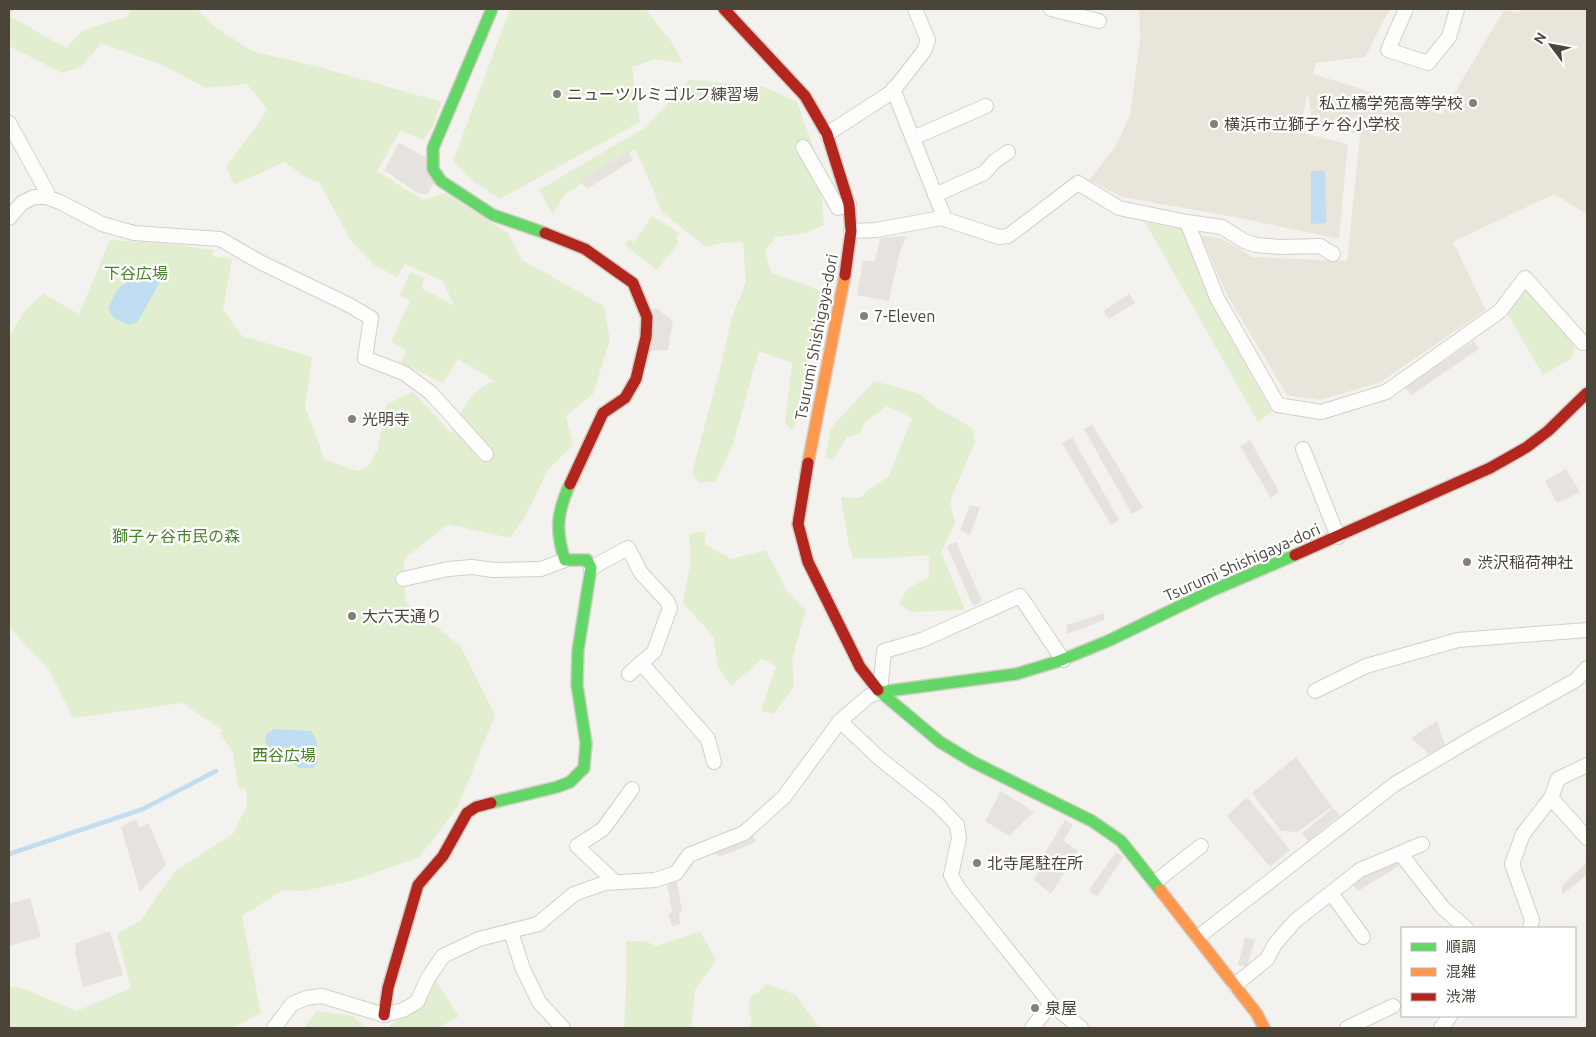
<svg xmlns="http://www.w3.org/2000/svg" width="1596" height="1037" viewBox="0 0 1596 1037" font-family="Ubuntu,'Noto Sans JP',sans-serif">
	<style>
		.industrial { fill: #e6e2de }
		.education { fill: #eae5da }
		.green { fill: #e1eecf }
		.parking { fill: #e6e3df }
		.water { fill: #c0ddf1 }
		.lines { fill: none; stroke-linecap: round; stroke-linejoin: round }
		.stream { stroke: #c0ddf1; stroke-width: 4.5 }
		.street-casing { stroke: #d2d0cb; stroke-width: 16 }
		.fast-casing { stroke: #d3cfc5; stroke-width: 14 }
		.slow-casing { stroke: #d3cfc5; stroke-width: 14 }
		.jam-casing { stroke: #d3cfc5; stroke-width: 14 }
		.street { stroke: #fdfdfc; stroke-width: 14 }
		.fast { stroke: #63d668; stroke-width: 11 }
		.slow { stroke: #ff974d; stroke-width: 11 }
		.jam { stroke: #b3261e; stroke-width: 11 }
		.poi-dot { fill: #868178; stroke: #fff; stroke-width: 2 }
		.labels { text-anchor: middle; stroke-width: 4.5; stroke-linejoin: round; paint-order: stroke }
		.poi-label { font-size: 16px; fill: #4b4439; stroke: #fff; text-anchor: start }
		.park-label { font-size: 16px; fill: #4a7f2a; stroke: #fff }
		.street-label { font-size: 16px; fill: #4b4439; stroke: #fff }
	</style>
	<rect width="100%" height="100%" fill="#f4f2ee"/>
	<g class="industrial">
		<polygon points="1296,757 1332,807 1297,832 1281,831 1252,793"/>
		<polygon points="135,819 140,828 148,823 166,864 140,892 121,827"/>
		<polygon points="30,898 41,937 9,946 9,904"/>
		<polygon points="110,931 123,975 83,987 75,952 76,943"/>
	</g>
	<polygon class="education" points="1139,9 1390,9 1365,57 1316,63 1313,74 1442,114 1504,10 1519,13 1521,9 1587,9 1587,214 1554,194 1453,242 1486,310 1379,383 1320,400 1287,395 1227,295 1201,235 1222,239 1253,257 1347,261 1360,135 1312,120 1308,93 1299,132 1348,144 1339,239 1229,216 1122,197 1089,180 1115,147 1130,116 1140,39"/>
	<g class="green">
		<path d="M9,9h5l-3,8 55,31 16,-17 22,-8 22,-5 5,-9h66l17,17 38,25 63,15 126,36 -8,25 -10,13 -23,-9 -23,40 46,29 22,-7 63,40 14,27 82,46 6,34 -17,54 -27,22 7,29 -25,25 -23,47 -15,21 -62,-14 -44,35 1,42 56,46 34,68 -37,92 -39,50 -64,23 -51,11 -21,-1 -41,26 19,97 -29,15h-223v-41h10l58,24 54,-23 -14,-54 24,-14 34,-49 58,-37 14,-29 -1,-16 -8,-1 -5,-35 -13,-20 4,-2 -42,-28 -109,15 -24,-48 -40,-43v-290l16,-27 18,-16 36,20 31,-74 60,4 44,6 -2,6 20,3 -9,50 19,27 70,21 -7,51 8,18 11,33 34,12 10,-5 9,-15 10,-47 26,-12 39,42c10,-25 16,-43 43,-53l-37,-22 -15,24 -42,-20 5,-13 -15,-8 19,-41 -10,-6 10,-23 14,6 -2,10 32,18 -11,-25 -38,-17 -8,13 -23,-12 -23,-24 -32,-59 -9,-2 -26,-18 -50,23 -8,-19 30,-39 11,-18 -20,-25 -41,4 -46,-24 -59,-21 -20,24 -19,6 -53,-27z"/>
		<polygon points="510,9 645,9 671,41 683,63 656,59 632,67 640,122 500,199 474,182 453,161"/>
		<polygon points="689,80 762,86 797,102 819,163 824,225 806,233 776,237 765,251 771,272 821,291 803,401 793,430 785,424 792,363 759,351 732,447 716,481 700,483 692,473 723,357 731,320 746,282 743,242 723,243 706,247 661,211 654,191 635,149 565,194 553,214 539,190 646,127"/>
		<polygon points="652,216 679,233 676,239 679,242 657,270 625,245 629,239 634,242"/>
		<polygon points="1145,222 1181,229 1206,289 1236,348 1272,412 1258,422"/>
		<polygon points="1525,288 1575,344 1571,359 1543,375 1506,312"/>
		<polygon points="874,381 918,393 939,409 972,428 975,442 950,501 955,523 941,552 965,610 910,612 899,603 907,589 929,577 929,555 891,558 853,558 849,546 841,497 860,498 868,490 888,477 912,418 887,406 864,423 860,434 847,437 833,460 825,458 831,428"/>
		<polygon points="705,531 705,544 731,559 766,550 788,593 806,609 792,660 794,687 774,714 761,711 776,666 762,659 731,686 718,667 713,636 683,603 691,559 689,534"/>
		<polygon points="700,931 716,960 695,990 691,1028 624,1028 627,967 626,941 645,941 656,946"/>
		<polygon points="433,977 459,1016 438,1028 390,1028 390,1025 412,1013"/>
		<polygon points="768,984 796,995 819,1028 748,1028 752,1019 748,1012 750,998"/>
		<polygon points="317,1011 352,1016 367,1028 304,1028"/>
	</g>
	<g class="parking">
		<polygon points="399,143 429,159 435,181 427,195 416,192 384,170"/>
		<polygon points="628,151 633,160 587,189 580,181"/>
		<polygon points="907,236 900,251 889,301 857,295 863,261 875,261 880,238"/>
		<polygon points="1129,294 1135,303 1109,319 1103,311"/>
		<polygon points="656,308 673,321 668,350 650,351 649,310"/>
		<polygon points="1474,341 1479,349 1411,395 1405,387"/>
		<polygon points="1092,424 1143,508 1132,514 1084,429"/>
		<polygon points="1072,437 1119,520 1111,525 1062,443"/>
		<polygon points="1250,440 1279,492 1271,498 1240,446"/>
		<polygon points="1566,469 1580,492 1557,503 1545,481"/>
		<polygon points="970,505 980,508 970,535 960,530"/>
		<polygon points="956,542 982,601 973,606 947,546"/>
		<polygon points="1104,613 1104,620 1067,634 1067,625"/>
		<polygon points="1437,721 1445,745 1429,754 1411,738"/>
		<polygon points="1001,791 1034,812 1009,836 985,821"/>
		<polygon points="1247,797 1290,850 1270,867 1227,816"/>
		<polygon points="1333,808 1340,815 1308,841 1302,833"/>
		<polygon points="1065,820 1073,825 1063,841 1078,851 1051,894 1034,880 1038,872 1035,869"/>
		<polygon points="752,833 756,842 719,857 713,850"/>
		<polygon points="1116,852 1123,857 1097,897 1089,890"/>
		<polygon points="1395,862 1399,866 1358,891 1352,883 1360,878"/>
		<polygon points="1587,862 1587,875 1562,895 1562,886"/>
		<polygon points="677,881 682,911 679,915 680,924 672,926 668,914 672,912 667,884"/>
		<polygon points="1245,937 1255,940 1247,967 1238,965"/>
	</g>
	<g class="water">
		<polygon points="1311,171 1325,171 1326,223 1311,224"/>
		<path d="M145,277h10l5,5 -22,39 -9,4c-10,-4 -16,-6 -21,-16 12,-25 10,-25 37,-32z"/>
		<path d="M275,729l36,2 5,8 2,24 -5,5h-14l-4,-3c-3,-13 -12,-12 -24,-15l-6,-8 1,-8z"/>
	</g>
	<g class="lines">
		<polyline class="stream" points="9,854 143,809 216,771"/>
		<defs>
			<g id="street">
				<polyline points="1051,9 1099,21"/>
				<polyline points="1406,9 1388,50 1428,63 1449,37 1457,9"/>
				<polyline points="893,89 945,219"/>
				<polyline points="9,123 47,192 46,197"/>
				<polyline points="827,134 892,92 924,51 928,40 915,9"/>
				<polyline points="913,138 986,106"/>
				<polyline points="803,147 838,208 849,204"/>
				<polyline points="935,195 984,173 995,161 1008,152"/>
				<polyline points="9,218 22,203 34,197 46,197 60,202 102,224 134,233 220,239 260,262 349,305 371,318 365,358 404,373 431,393 486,454"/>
				<polyline points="1187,222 1222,227 1244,241 1256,245 1281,247 1320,246 1333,254"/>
				<polyline points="851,231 876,230 941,218 999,237 1008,236 1078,183 1119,208 1187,222 1217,298 1278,405 1321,412 1386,392 1500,311 1525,278 1583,343"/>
				<polyline points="1303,449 1338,537"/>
				<polyline points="591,568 628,548 641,573 667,601 670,608 654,652 641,663 708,739 714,762"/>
				<polyline points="403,579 448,569 472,567 493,570 541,569 565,560"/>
				<polyline points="629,674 641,663"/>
				<polyline points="1315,691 1366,666 1458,640 1587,630"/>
				<polyline points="840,721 879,758 938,805 957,825 959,838 951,875 958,888 1051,1004 1081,1028"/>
				<polyline points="1551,798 1587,838"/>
				<polyline points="1400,853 1443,908 1466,928"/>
				<polyline points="615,882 577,846 603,829 632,789"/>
				<polyline points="1155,882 1201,846"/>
				<polyline points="1331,893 1363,937"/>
				<polyline points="1530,928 1532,920 1512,864 1523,834 1551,798 1558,779 1587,765"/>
				<polyline points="511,932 523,969 539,1002 563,1028"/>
				<polyline points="1198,937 1395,784 1474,737 1576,680 1587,668"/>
				<polyline points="1235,985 1267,959 1275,944 1295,921 1360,870 1422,844"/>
				<polyline points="274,1028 292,1004 306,998 322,996 384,1015 403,1010 417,1002 428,978 443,956 479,939 538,924 574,894 605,883 655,880 676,873 689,855 744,833 784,797 840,721 869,696 880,692 884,651 922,640 1020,596 1063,660"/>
				<polyline points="1032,1028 1051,1004"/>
				<polyline points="1347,1028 1393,1006"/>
				<polyline points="1441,1028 1450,1016"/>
			</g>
			<g id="fast">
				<polyline points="492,9 433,148 433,169 441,181 493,215 545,233"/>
				<polyline points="878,690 940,742 973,762 1092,821 1121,841 1160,890"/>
				<polyline points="880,692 1016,674 1059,661 1108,641 1211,591 1295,555"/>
				<path d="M491,803l66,-16 13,-5 14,-14 2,-25 -9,-58 1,-35 13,-82 -4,-8h-22c-10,-29 -8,-48 5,-76"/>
			</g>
			<g id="slow">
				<polyline points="808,463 845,275"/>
				<polyline points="1160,890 1257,1014 1264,1028"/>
			</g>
			<g id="jam">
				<polyline points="724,9 805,96 827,134 849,204 851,231 845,275"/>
				<polyline points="545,233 585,249 633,283 647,317 646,337 636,379 625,398 603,413 570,484"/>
				<polyline points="808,463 798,524 808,562 860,667 878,690"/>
				<polyline points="1295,555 1490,468 1527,447 1548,431 1587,393"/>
				<polyline points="384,1015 388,988 418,885 443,856 467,813 476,807 491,803"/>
			</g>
		</defs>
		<use href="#street" class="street-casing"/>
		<use href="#fast" class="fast-casing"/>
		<use href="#slow" class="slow-casing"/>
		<use href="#jam" class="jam-casing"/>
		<use href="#street" class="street"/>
		<use href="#fast" class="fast"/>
		<use href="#slow" class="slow"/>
		<use href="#jam" class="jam"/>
	</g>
	<g class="poi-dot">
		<circle cx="557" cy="94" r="5"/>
		<circle cx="1473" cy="103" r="5"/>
		<circle cx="1214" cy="124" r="5"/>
		<circle cx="864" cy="316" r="5"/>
		<circle cx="352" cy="419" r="5"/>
		<circle cx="1467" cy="562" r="5"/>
		<circle cx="352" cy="616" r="5"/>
		<circle cx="977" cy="863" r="5"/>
		<circle cx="1035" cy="1008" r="5"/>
	</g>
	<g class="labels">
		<g class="poi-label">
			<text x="567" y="100">ニューツルミゴルフ練習場</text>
			<text x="1463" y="109" text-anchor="end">私立橘学苑高等学校</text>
			<text x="1224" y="130">横浜市立獅子ヶ谷小学校</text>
			<text x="874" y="322">7-Eleven</text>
			<text x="362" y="425">光明寺</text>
			<text x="1477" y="568">渋沢稲荷神社</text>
			<text x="362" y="622">大六天通り</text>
			<text x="987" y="869">北寺尾駐在所</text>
			<text x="1045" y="1014">泉屋</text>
		</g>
		<g class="park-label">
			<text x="136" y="279">下谷広場</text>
			<text x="176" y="542">獅子ヶ谷市民の森</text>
			<text x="284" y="761">西谷広場</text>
		</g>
		<g class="street-label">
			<text transform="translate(816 337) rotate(-79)" y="6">Tsurumi Shishigaya-dori</text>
			<text transform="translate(1242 562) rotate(-24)" y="6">Tsurumi Shishigaya-dori</text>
		</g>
	</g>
	<rect width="1596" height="1037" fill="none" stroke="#4b4439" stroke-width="20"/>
	<rect x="1401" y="927" width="175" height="90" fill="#ffffff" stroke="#b7b4b0"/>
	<rect x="1411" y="943" width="25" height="8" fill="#63d668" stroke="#b7b4b0"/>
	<text x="1446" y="952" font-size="15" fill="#4b4439">順調</text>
	<rect x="1411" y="968" width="25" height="8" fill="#ff974d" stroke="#b7b4b0"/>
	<text x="1446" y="977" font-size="15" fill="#4b4439">混雑</text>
	<rect x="1411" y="993" width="25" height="8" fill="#b3261e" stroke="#b7b4b0"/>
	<text x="1446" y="1002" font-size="15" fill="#4b4439">渋滞</text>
	<g transform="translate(1551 45) rotate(302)" stroke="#ffffff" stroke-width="4" paint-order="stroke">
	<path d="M0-4L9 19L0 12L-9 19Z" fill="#4b4439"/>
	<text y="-8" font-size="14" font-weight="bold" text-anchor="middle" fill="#4b4439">N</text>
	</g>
</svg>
